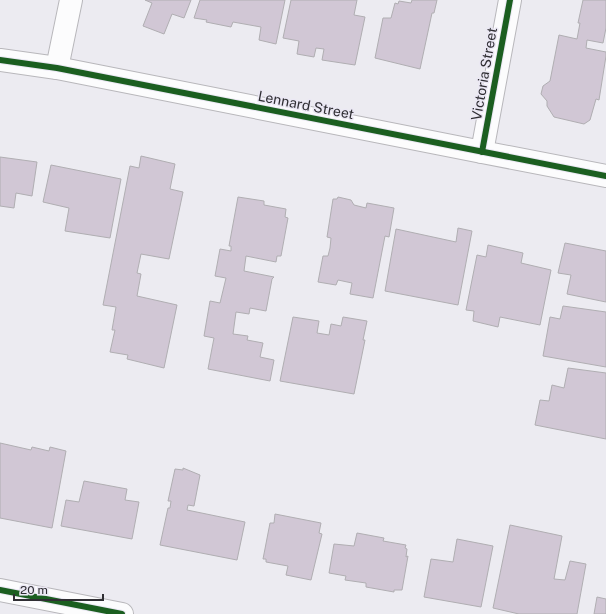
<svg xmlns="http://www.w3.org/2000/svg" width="606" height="614" viewBox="0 0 606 614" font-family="'Public Sans',sans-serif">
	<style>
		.building { fill: #d1c7d5; stroke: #b0aeb2 }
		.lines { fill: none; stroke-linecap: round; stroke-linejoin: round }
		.minor-casing { stroke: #b8b7bb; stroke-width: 24 }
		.tertiary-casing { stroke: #b8b7bb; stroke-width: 24 }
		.minor { stroke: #fcfcfd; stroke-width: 22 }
		.tertiary { stroke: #fcfcfd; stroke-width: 22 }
		.cycleway-casing { stroke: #ebe8f4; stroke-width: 8 }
		.cycleway { stroke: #1b5e20; stroke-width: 6 }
		.labels { text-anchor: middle; stroke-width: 3; stroke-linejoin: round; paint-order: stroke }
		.street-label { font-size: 14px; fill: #2f2e33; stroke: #ebe8f4 }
	</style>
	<rect width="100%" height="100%" fill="#ecebf1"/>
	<g class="building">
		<polygon points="145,0 191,0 184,18 172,14 164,34 143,26 152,3"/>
		<polygon points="200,0 285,0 276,44 259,40 261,27 233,22 231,27 206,22 207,20 194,18"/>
		<polygon points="291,0 357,0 354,15 365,17 355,65 322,60 324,49 316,48 314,57 297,54 299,41 283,38"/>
		<polygon points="412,0 437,0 434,13 432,13 420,69 375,58 383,18 391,18 395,3 398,4 399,1 411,3"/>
		<polygon points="583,0 606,0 606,28 603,43 587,40 586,48 606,52 606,56 599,100 596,99 590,120 584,124 554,117 547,106 547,101 541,94 543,86 550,81 559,35 577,39 580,23 578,23"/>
		<polygon points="141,156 175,164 170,189 183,192 169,259 141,254 137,273 141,274 137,296 177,305 164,368 127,359 128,355 110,352 115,330 112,330 116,307 103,305 130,166 139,168"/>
		<polygon points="0,157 37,162 32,196 16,193 14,208 0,206"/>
		<polygon points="51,165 121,179 110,238 65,231 69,208 43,202"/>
		<polygon points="238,197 264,201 264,205 286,209 285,217 288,218 281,256 277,256 276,262 246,256 244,271 274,277 272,279 266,311 250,308 249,314 236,312 233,334 248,336 247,340 263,343 260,357 274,360 270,381 208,369 214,338 204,336 205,330 210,301 220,303 226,278 215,276 220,249 231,251 231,246 229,246"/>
		<polygon points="338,197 351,200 354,205 366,208 367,203 394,208 389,237 385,236 373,298 350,294 352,283 338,280 336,285 318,282 323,256 328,256 330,248 331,238 327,237 333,199 337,199"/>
		<polygon points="458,228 472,231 458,305 385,291 396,229 456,242"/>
		<polygon points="565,243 606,251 606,302 567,294 571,275 558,273"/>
		<polygon points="488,245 523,253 521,263 551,270 540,325 500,317 498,327 473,321 474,311 466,310 477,255 486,257"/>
		<polygon points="563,306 606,312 606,367 543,356 550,317 560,319"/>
		<polygon points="293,317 319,321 317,333 329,335 331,324 341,326 343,317 367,321 363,340 365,340 354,394 280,381"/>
		<polygon points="568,368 606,373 606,439 535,425 540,400 549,401 552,385 564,388"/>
		<polygon points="0,443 31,450 32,447 49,451 50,447 66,451 52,528 0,518"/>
		<polygon points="183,468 200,475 194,506 188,505 187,510 245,522 237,560 160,545 168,508 170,508 171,501 168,501 175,469 183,470"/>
		<polygon points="84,481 127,489 125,500 139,502 132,539 61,526 66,500 79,502"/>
		<polygon points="275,514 321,523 319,533 322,534 311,580 286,575 288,566 266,562 266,559 263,559 270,523 274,523"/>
		<polygon points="510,525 562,536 554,579 565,580 570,561 586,564 577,614 519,614 493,608"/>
		<polygon points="357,533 384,538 383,541 406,545 405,548 407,549 406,557 408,556 402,590 394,590 394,592 366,587 366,583 345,580 346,576 329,573 334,544 354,546"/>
		<polygon points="457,539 493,546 481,607 424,597 431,559 453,562"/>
		<polygon points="597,597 606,599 606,614 594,614"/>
	</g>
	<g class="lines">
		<defs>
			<g id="minor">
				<polyline points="57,68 71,0"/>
				<polyline points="482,152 606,176"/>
				<polyline points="0,590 122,614"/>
			</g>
			<polyline id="tertiary" points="0,60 57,68 482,152 510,0"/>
		</defs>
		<use href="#minor" class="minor-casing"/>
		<use href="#tertiary" class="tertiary-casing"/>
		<use href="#minor" class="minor"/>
		<use href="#tertiary" class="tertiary"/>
		<defs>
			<g id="cycleway">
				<polyline points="0,60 57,68 606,176"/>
				<polyline points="482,152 510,0"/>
				<polyline points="0,590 122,614"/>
			</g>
		</defs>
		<use href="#cycleway" class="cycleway-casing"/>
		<use href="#cycleway" class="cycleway"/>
	</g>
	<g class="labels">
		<g class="street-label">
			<text transform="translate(484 74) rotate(-80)" y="5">Victoria Street</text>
			<text transform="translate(306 105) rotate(11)" y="5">Lennard Street</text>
		</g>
	</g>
	<path d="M14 594v6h89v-6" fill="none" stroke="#2f2e33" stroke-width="2"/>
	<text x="20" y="594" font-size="12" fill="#2f2e33" stroke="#ebe8f4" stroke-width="3" paint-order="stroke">20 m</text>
</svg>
